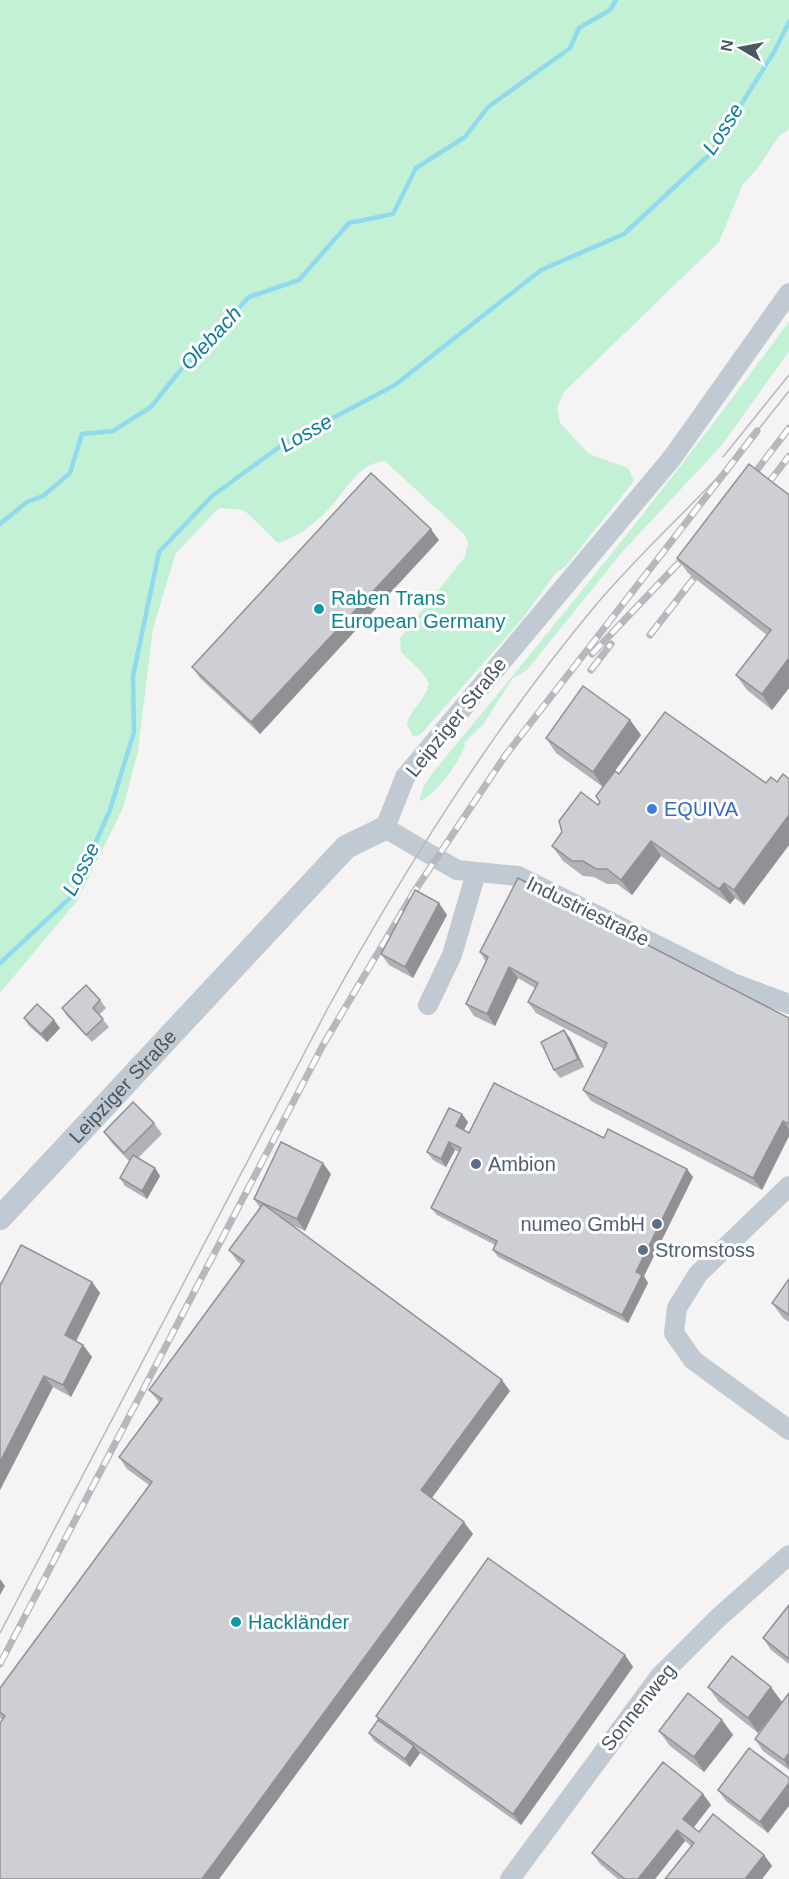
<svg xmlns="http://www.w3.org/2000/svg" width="789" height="1879" viewBox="0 0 789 1879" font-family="Helvetica,sans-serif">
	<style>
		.green { fill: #c3f1d5 }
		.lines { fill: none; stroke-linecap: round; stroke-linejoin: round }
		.stream { stroke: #90daee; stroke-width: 4.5 }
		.minor { stroke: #c1cad2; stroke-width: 20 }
		.tertiary { stroke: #c1cad2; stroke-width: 24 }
		.tram { stroke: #b5b8bd; stroke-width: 1.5 }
		.rail-casing { stroke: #b5b8bd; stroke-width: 7 }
		.rail { stroke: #fff; stroke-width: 4.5; stroke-dasharray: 14; stroke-linecap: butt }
		.wall { fill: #b0b2b7 }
		.shaded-wall { fill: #909195 }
		.building { fill: #cdcfd5; stroke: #909195; stroke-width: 1.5 }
		.culture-dot { fill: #0f9aa8; stroke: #fff; stroke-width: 2 }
		.shop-dot { fill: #3f7fe0; stroke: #fff; stroke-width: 2 }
		.service-dot { fill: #5c6f8a; stroke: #fff; stroke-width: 2 }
		.labels { text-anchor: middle; stroke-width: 6; stroke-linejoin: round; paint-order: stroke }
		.culture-label { font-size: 20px; fill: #0d838f; stroke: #fff; text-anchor: start }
		.street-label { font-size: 20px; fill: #4a5661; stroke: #fff }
		.shop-label { font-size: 20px; fill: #366cbe; stroke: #fff; text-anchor: start }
		.service-label { font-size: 20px; fill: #4e5e75; stroke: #fff; text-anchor: start }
		.water-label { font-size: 21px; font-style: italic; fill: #0c7c9b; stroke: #fff }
	</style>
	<rect width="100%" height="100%" fill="#f5f3f3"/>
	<g class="green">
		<path d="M0,0h789v129l-10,7 -21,32 -15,16 -24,58 -155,150 -7,16 3,15 29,31 39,14 6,13 -68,85 -11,8 -32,44 -103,117 -7,1 -6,-12c4,-16 19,-24 22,-41l-8,-12 -20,-19 -1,-14 65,-81 3,-14 -4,-9 -79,-73c-29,3 -38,29 -56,48 -15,15 -31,28 -51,34l-34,-33 -25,-2 -43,45 -23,75 -15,123 -15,57 -46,93 -77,92z"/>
		<path d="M789,321v30l-67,94 -99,106 -96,119 -15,9 -29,46 -18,17c1,13 -32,57 -46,59l5,-15 10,-15c122,-147 243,-295 355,-450z"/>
	</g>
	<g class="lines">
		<g class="stream">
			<polyline points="0,524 27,502 43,496 70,473 82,434 113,431 151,407 178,373 249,297 299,280 349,223 393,214 416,168 465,137 488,107 570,48 579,28 610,10 616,0"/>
			<polyline points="0,963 72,896 110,810 134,732 133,676 159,552 212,496 282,445 395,385 541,270 624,234 710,154 774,52 789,22"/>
		</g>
		<g class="minor">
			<polyline points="789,293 672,458 405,777 385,828 457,870 518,876 735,984 789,1004"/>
			<polyline points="428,1005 452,955 476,873"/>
			<polyline points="789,1186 698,1274 677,1308 674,1333 693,1360 789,1430"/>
			<polyline points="510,1879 660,1676 718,1618 789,1555"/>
		</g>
		<path class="tertiary" id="s1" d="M0,1218l346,-371 39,-19"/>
		<g class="tram">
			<polyline points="723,457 789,375"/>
			<path d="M0,1633l329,-627c78,-141 163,-276 266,-400 37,-44 79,-83 119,-125 27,-28 51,-60 75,-90"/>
		</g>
		<defs>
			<g id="rail">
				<polyline points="747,483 789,428"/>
				<polyline points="767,485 789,456"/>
				<polyline points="650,635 694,578"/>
				<polyline points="592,654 691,550"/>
				<polyline points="591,670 611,644"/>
				<polyline points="0,1664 323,1045 414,892 505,756 757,431"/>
			</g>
		</defs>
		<use href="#rail" class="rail-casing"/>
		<use href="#rail" class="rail"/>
	</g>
	<g class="wall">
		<polygon points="789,495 789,688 772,710 747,690 736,675 767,635 688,573 677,558"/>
		<polygon points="439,540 260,734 200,678 192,667"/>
		<polygon points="630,720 641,735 615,771 619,774 766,783 777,782 789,779 789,845 744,905 735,898 730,904 661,856 632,895 617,884 607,884 594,877 583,876 563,861 552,846 598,805 600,802 603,787 556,753 546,738"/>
		<polygon points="447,915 413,978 389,965 381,954"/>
		<polygon points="480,952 789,1018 789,1136 762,1190 591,1101 583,1090 604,1049 536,1013 528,1002 535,988 518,978 495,1026 474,1016 466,1004 486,962"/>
		<polygon points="100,1000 106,1008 99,1015 109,1027 92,1042 67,1016 62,1008"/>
		<polygon points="24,1018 60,1028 47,1042 29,1026"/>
		<polygon points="570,1038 584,1067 560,1078 554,1070"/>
		<polygon points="468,1122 464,1130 469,1133 604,1138 693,1177 644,1276 648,1283 628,1323 498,1257 493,1250 495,1245 437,1215 431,1208 459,1152 455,1150 446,1167 433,1160 427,1152"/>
		<polygon points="154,1123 162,1134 138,1158 155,1168 160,1176 147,1199 125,1186 120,1178 129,1161 112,1143 104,1132"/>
		<polygon points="331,1174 305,1231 290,1224 510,1391 431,1498 473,1534 219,1879 0,1879 3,1720 0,1718 0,1688 149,1485 127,1469 119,1457 159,1402 149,1390 241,1264 238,1262 229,1250 260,1208 254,1199"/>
		<polygon points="789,1279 789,1322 783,1318 772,1303"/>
		<polygon points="0,1282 2,1283 92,1282 100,1293 76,1341 83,1345 92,1357 71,1397 53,1387 0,1490"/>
		<polygon points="789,1605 789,1664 771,1650 763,1638"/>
		<polygon points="625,1655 633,1667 521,1825 420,1753 410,1767 374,1741 369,1733 378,1720 376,1716"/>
		<polygon points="708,1687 782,1702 789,1693 789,1770 763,1751 755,1739 782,1703 758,1733 719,1702"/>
		<polygon points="722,1720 733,1735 704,1772 670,1746 659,1731"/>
		<polygon points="789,1778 768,1833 726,1801 718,1790"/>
		<polygon points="703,1794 711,1805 693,1827 699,1832 764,1855 772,1866 762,1879 665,1879 691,1846 685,1841 655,1879 618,1879 600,1864 592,1853"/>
	</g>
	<g class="shaded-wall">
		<polygon points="431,529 439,540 260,734 251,722"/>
		<polygon points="789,658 789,688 772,710 762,694"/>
		<polygon points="630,720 641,735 603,787 593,772"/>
		<polygon points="789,815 789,845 744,905 734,890"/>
		<polygon points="651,841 661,856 632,895 621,880"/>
		<polygon points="724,883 735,898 730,904 719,889"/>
		<polygon points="439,903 447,915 413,978 405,967"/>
		<polygon points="509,967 518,978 495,1026 487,1014"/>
		<polygon points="54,1020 60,1028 47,1042 41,1034"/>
		<polygon points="564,1030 570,1038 584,1067 578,1059"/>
		<polygon points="462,1114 468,1122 462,1134 456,1126"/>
		<polygon points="783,1121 789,1129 789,1136 762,1190 753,1178"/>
		<polygon points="449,1142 455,1150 446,1167 441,1159"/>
		<polygon points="323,1163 331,1174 305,1231 297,1219"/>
		<polygon points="155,1168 160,1176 147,1199 142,1191"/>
		<polygon points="687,1169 693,1177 644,1276 648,1283 628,1323 622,1315 636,1272"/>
		<polygon points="92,1282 100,1293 73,1347 65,1335"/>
		<polygon points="83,1345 92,1357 71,1397 63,1385"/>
		<polygon points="44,1376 53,1387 0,1490 0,1462"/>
		<polygon points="502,1380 510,1391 429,1502 421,1490"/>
		<polygon points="464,1522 473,1534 219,1879 202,1879"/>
		<polygon points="0,1579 5,1586 0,1595"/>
		<polygon points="625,1655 633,1667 521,1825 513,1814"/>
		<polygon points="771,1687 782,1702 758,1733 748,1718"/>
		<polygon points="722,1720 733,1735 704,1772 694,1757"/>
		<polygon points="414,1746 420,1753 410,1767 405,1759"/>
		<polygon points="789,1753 789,1768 784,1760"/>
		<polygon points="789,1783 789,1806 768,1833 760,1822"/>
		<polygon points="703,1794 711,1805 691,1831 683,1819"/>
		<polygon points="677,1830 685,1841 655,1879 638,1879"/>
		<polygon points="764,1855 772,1866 762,1879 745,1879"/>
	</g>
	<g class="building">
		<polygon points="749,464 789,495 789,658 762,694 736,675 771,630 677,558"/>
		<polygon points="371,473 431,529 251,722 192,667"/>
		<polygon points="583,686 630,720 593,772 546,738"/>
		<polygon points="665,712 766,783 771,777 777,782 783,774 789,779 789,815 734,890 724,883 719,889 651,841 621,880 607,869 596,869 583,861 572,861 552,846 562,832 559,821 581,792 598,805 600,802 596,796 615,771 619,774"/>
		<polygon points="518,878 789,1018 789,1124 783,1121 753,1178 583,1090 607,1043 528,1002 538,983 509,967 487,1014 466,1004 488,957 480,952"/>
		<polygon points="415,890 439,903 405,967 381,954"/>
		<polygon points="86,985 100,1000 93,1008 103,1019 86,1035 62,1008"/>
		<polygon points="37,1004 54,1020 41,1034 24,1018"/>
		<polygon points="564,1030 578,1059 554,1070 541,1042"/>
		<polygon points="494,1083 604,1138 608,1129 687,1169 636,1272 642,1275 622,1315 493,1250 497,1241 431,1208 461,1148 449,1142 441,1159 427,1152 449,1108 462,1114 456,1126 469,1133"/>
		<polygon points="133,1102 154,1123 124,1153 104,1132"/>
		<polygon points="281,1142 323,1163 297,1219 254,1199"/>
		<polygon points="133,1155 155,1168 142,1191 120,1178"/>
		<polygon points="263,1204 502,1380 421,1490 464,1522 202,1879 0,1879 0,1723 5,1716 0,1712 0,1688 152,1482 119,1457 162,1399 149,1390 244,1261 229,1250"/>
		<polygon points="21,1245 92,1282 65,1335 83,1345 63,1385 44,1376 0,1462 0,1286"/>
		<polygon points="789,1279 789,1315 772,1303"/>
		<polygon points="488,1558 625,1655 513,1814 376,1716"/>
		<polygon points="789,1605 789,1659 763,1638"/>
		<polygon points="732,1656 771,1687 748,1718 708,1687"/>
		<polygon points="688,1693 722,1720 694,1757 659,1731"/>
		<polygon points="789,1693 789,1753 784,1760 755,1739"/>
		<polygon points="378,1720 414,1746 405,1759 369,1733"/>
		<polygon points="749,1748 789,1778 789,1783 760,1822 718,1790"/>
		<polygon points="663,1762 703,1794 683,1819 699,1832 713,1814 764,1855 745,1879 665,1879 694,1843 677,1830 638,1879 625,1879 592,1853"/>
	</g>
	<g class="culture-dot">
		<circle cx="319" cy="609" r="6"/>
		<circle cx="236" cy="1622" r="6"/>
	</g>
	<circle class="shop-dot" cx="652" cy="809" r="6"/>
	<g class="service-dot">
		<circle cx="476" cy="1164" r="6"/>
		<circle cx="657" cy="1224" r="6"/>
		<circle cx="643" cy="1250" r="6"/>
	</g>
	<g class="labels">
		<g class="culture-label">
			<text x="331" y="605">Raben Trans<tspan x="331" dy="23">European Germany</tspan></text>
			<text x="248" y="1629">Hackländer</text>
		</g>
		<g class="street-label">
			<text transform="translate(456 717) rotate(-51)" y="7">Leipziger Straße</text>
			<text transform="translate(588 911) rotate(26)" y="7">Industriestraße</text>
			<text dy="7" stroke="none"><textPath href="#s1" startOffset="180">Leipziger Straße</textPath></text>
			<text transform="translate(638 1707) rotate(-51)" y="7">Sonnenweg</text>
		</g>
		<g class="shop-label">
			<text x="664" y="816">EQUIVA</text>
		</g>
		<g class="service-label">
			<text x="488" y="1171">Ambion</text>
			<text x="645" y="1231" text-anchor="end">numeo GmbH</text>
			<text x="655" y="1257">Stromstoss</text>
		</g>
		<g class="water-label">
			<text transform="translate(723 129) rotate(-57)" y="7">Losse</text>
			<text transform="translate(211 338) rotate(-47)" y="7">Olebach</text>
			<text transform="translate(306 433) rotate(-29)" y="7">Losse</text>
			<text transform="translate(81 869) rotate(-63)" y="7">Losse</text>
		</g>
	</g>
	<g transform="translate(741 48) rotate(280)" stroke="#ffffff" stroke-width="4.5" paint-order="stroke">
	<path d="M0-4.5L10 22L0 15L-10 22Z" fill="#4a5661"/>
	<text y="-9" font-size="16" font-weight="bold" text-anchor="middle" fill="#4a5661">N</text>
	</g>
</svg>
